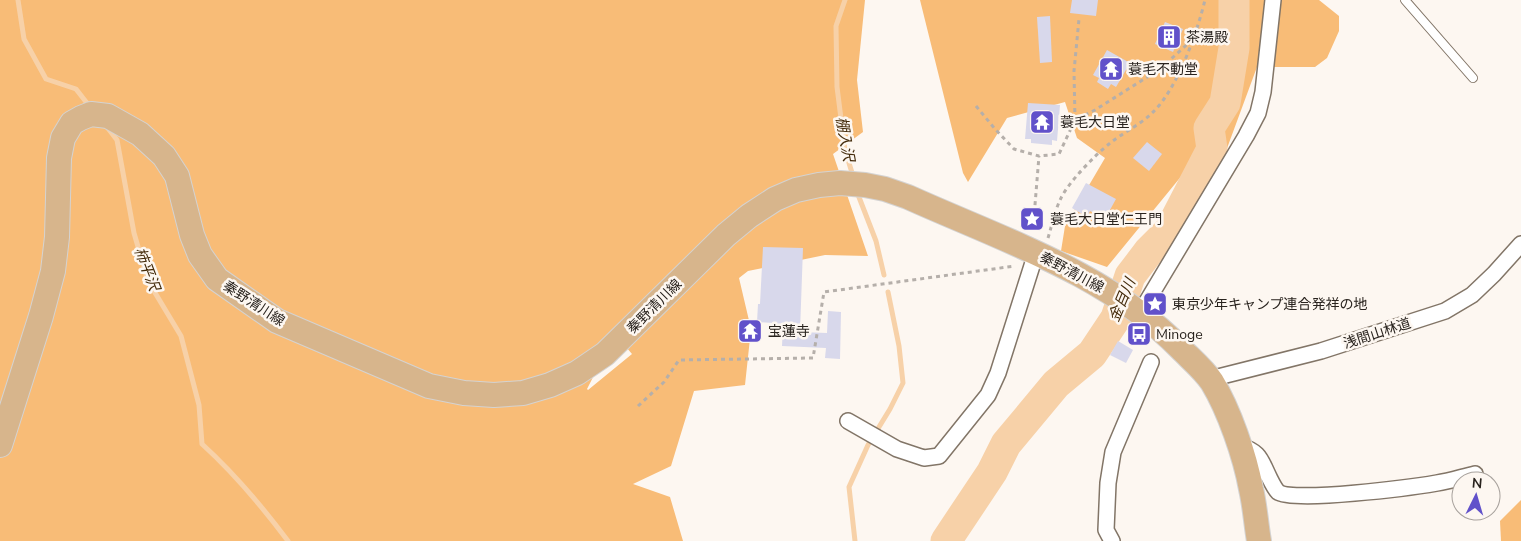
<svg xmlns="http://www.w3.org/2000/svg" width="1521" height="541" viewBox="0 0 1521 541" font-family="'Nunito Sans','Noto Sans JP',sans-serif">
	<style>
		.green { fill: #f8bc77; fill-rule: evenodd }
		.lines { fill: none; stroke-linecap: round; stroke-linejoin: round }
		.stream { stroke: #f7d1a8; stroke-width: 5 }
		.river { stroke: #f7d1a8; stroke-width: 31 }
		.building { fill: #d8d8eb }
		.service-casing { stroke: #827567; stroke-width: 10 }
		.minor-casing { stroke: #827567; stroke-width: 18 }
		.primary-casing { stroke: #d4d3d2; stroke-width: 26 }
		.path { stroke: #b5afaa; stroke-width: 3; stroke-dasharray: 4 4; stroke-linecap: butt }
		.service { stroke: #fff; stroke-width: 8 }
		.minor { stroke: #fff; stroke-width: 15 }
		.primary { stroke: #d7b58c; stroke-width: 24 }
		.labels { text-anchor: middle; stroke-width: 5; stroke-linejoin: round; paint-order: stroke }
		.poi-label { font-size: 14px; fill: #29231e; stroke: #fdf7f1; text-anchor: start }
		.street-label { font-size: 14px; fill: #29231e; stroke: #fdf7f1 }
		.water-label { font-size: 15px; font-style: italic; fill: #442b0b; stroke: #fdf7f1 }
	</style>
	<rect width="100%" height="100%" fill="#fdf7f1"/>
	<g class="green">
		<path d="M0,0h865l-8,80 6,52 -30,22 35,102 -43,-1 -77,16 -9,7 12,51 -6,56 -51,6 -23,75 -38,18 37,13 13,44h-683zM615,334l17,20 -44,36 -1,-1z"/>
		<polygon points="920,0 1319,0 1339,16 1339,31 1327,58 1315,67 1257,67 1226,151 1188,168 1107,267 1061,251 1065,226 1105,158 1077,138 1065,102 1007,118 968,182 963,173"/>
		<polygon points="1521,500 1521,541 1501,541 1500,521"/>
	</g>
	<g class="lines">
		<g class="stream">
			<polyline points="18,0 24,39 46,79 76,89 90,107"/>
			<polyline points="845,0 836,26 837,87 845,150 853,176"/>
			<path d="M107,127l10,13 17,93 14,48 33,55 18,69 3,39c33,30 59,61 86,97"/>
			<polyline points="857,192 876,241 884,275"/>
			<polyline points="855,541 849,487 868,445 890,409 903,383 899,346 888,292"/>
		</g>
		<polyline class="river" points="946,541 992,472 1006,444 1056,384 1092,354 1116,318 1130,276 1149,251 1170,230 1212,149 1209,128 1225,103 1234,48 1234,0"/>
	</g>
	<g class="building">
		<polygon points="1072,0 1098,0 1096,16 1070,13"/>
		<polygon points="1050,16 1052,62 1040,63 1037,17"/>
		<polygon points="1165,22 1183,29 1173,52 1155,44"/>
		<polygon points="1107,50 1130,63 1116,87 1111,84 1108,89 1097,82 1099,78 1093,75"/>
		<polygon points="1028,103 1060,105 1057,141 1052,140 1052,145 1031,143 1031,139 1025,139"/>
		<polygon points="1147,142 1162,154 1149,171 1133,158"/>
		<polygon points="1086,183 1116,199 1105,219 1090,211 1087,217 1072,208"/>
		<polygon points="763,247 803,248 800,332 827,333 828,311 841,312 840,359 825,358 826,348 782,346 783,326 772,326 773,323 757,322 758,304 760,304"/>
		<polygon points="1118,341 1133,350 1126,363 1110,355"/>
	</g>
	<g class="lines">
		<defs>
			<polyline id="service" points="1405,0 1473,78"/>
			<g id="minor">
				<polyline points="1140,313 1246,136 1258,113 1263,92 1273,0"/>
				<polyline points="1210,379 1321,351 1445,311 1472,295 1494,274 1521,244"/>
				<polyline points="848,421 897,449 924,458 939,456 988,395 998,373 1036,253"/>
				<path d="M1238,445c23,7 22,14 32,34 2,4 5,10 8,13 15,11 136,-5 159,-9 13,-2 25,-6 38,-9"/>
				<polyline points="1112,541 1106,530 1108,483 1113,452 1151,362"/>
			</g>
			<path id="primary" d="M0,445l41,-129 12,-45 4,-34 2,-79 4,-20 9,-15 9,-5 10,-4 17,2 32,18 24,22 13,20 15,59 8,20 17,24 60,42 152,65 35,7 30,2 29,-2 27,-8 27,-12 28,-19 121,-119 23,-19 26,-17 21,-9 23,-5 21,-2 25,2 20,4 23,8c95,43 199,76 273,152 10,10 23,21 31,33 17,28 33,74 39,107 4,17 5,35 8,52"/>
		</defs>
		<use href="#service" class="service-casing"/>
		<use href="#minor" class="minor-casing"/>
		<use href="#primary" class="primary-casing"/>
		<g class="path">
			<polyline points="976,106 995,129 1014,149 1039,156 1059,154 1075,120 1095,110 1160,69 1192,40"/>
			<polyline points="1075,120 1074,71 1079,19"/>
			<polyline points="1033,229 1039,156"/>
			<path d="M1048,238c4,-13 7,-28 13,-40 7,-15 34,-43 48,-54 13,-11 31,-19 43,-31 25,-23 45,-80 53,-113"/>
			<polyline points="638,406 664,382 679,360 813,358 824,292 1015,266"/>
		</g>
		<use href="#service" class="service"/>
		<use href="#minor" class="minor"/>
		<use href="#primary" class="primary"/>
	</g>
	<defs>
		<symbol id="building-square" viewBox="-11 -11 22 22"><rect x="-9" y="-9" width="18" height="18" rx="4" fill="#6151ca" stroke="#fdf7f1"/><path d="M-4-6H4V6H1V3H-1V6H-4ZM-2.5-4.3h1.7v1.8h-1.7ZM.8-4.3h1.7v1.8H.8ZM-2.5-1h1.7V.8h-1.7ZM.8-1h1.7V.8H.8Z" fill="#fff"/></symbol>
		<symbol id="temple-square" viewBox="-11 -11 22 22"><rect x="-9" y="-9" width="18" height="18" rx="4" fill="#6151ca" stroke="#fdf7f1"/><path d="M0-6L5-2H3V0L6.5 2.5H4V6H1.5V3h-3V6H-4V2.5H-6.5L-3 0V-2H-5Z" fill="#fff"/></symbol>
		<symbol id="sight-square" viewBox="-11 -11 22 22"><rect x="-9" y="-9" width="18" height="18" rx="4" fill="#6151ca" stroke="#fdf7f1"/><path d="M0-6L1.8-2.2L6-1.7L2.9 1.2L3.7 5.4L0 3.3L-3.7 5.4L-2.9 1.2L-6-1.7L-1.8-2.2Z" fill="#fff"/></symbol>
		<symbol id="bus-square" viewBox="-11 -11 22 22"><rect x="-9" y="-9" width="18" height="18" rx="4" fill="#6151ca" stroke="#fdf7f1"/><path d="M-5-6H5V4H4V6H2V4H-2V6H-4V4H-5ZM-3.5-4V0h7V-4ZM-3.5 1.2v1.5H-2V1.2ZM2 1.2v1.5H3.5V1.2Z" fill="#fff"/></symbol>
	</defs>
	<g fill-rule="evenodd">
		<use href="#building-square" x="1155" y="23" width="28" height="28"/>
		<use href="#temple-square" x="1097" y="55" width="28" height="28"/>
		<use href="#temple-square" x="1028" y="108" width="28" height="28"/>
		<use href="#sight-square" x="1018" y="205" width="28" height="28"/>
		<use href="#sight-square" x="1141" y="290" width="28" height="28"/>
		<use href="#temple-square" x="736" y="317" width="28" height="28"/>
		<use href="#bus-square" x="1125" y="320" width="28" height="28"/>
	</g>
	<g class="labels">
		<g class="poi-label">
			<text x="1186" y="42">茶湯殿</text>
			<text x="1128" y="74">蓑毛不動堂</text>
			<text x="1060" y="127">蓑毛大日堂</text>
			<text x="1050" y="224">蓑毛大日堂仁王門</text>
			<text x="1172" y="309">東京少年キャンプ連合発祥の地</text>
			<text x="768" y="336">宝蓮寺</text>
			<text x="1156" y="339">Minoge</text>
		</g>
		<g class="street-label">
			<text transform="translate(1072 272) rotate(28)" y="5">秦野清川線</text>
			<text transform="translate(254 303) rotate(33)" y="5">秦野清川線</text>
			<text transform="translate(654 306) rotate(-45)" y="5">秦野清川線</text>
			<text transform="translate(1377 333) rotate(-18)" y="5">浅間山林道</text>
		</g>
		<g class="water-label">
			<text transform="translate(845 139) rotate(80)" y="5">棚入沢</text>
			<text transform="translate(147 269) rotate(69)" y="5">柿平沢</text>
			<text transform="translate(1122 300) rotate(-67)" y="5">金目川</text>
		</g>
	</g>
	<g transform="translate(1476 496) rotate(5)"><circle r="24" fill="#fdf7f1" stroke="#a8a29d"/>
	<path d="M0-4L9 19L0 12L-9 19Z" fill="#6151ca"/>
	<text y="-8" font-size="14" font-weight="bold" text-anchor="middle" fill="#29231e">N</text>
	</g>
</svg>
